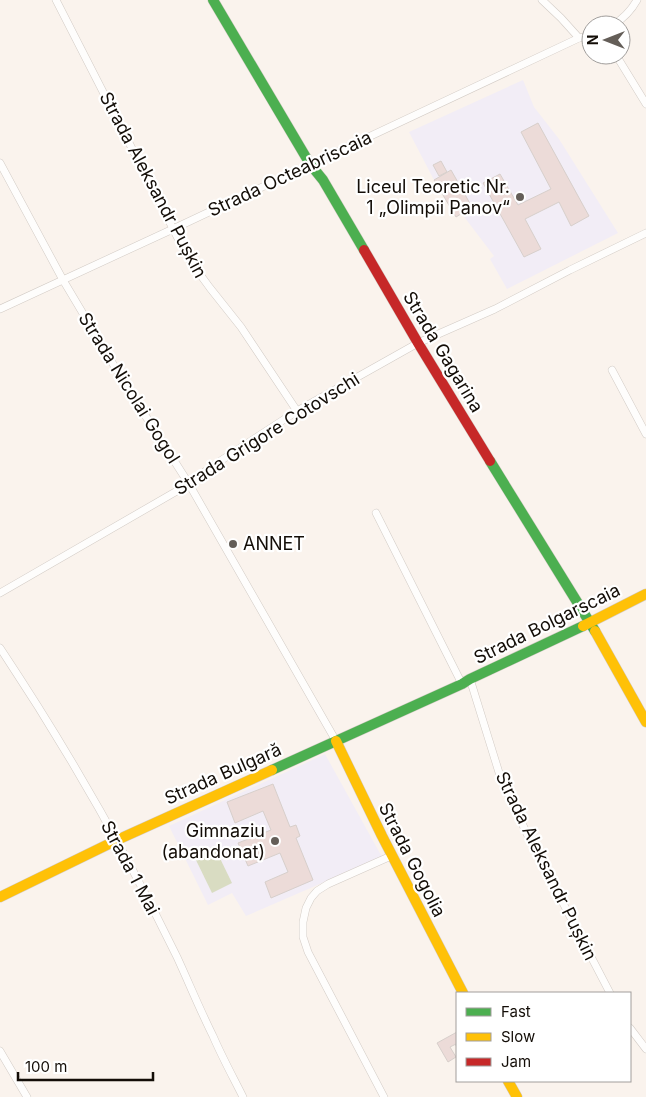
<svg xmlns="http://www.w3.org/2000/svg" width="646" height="1097" viewBox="0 0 646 1097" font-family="Inter,sans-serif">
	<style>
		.education { fill: #f2edf6 }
		.green { fill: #d9dcc2 }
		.building { fill: #ecdbd8; stroke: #d7cfcb }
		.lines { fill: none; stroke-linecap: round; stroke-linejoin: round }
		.street-casing { stroke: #d2cbc5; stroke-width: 8 }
		.fast-casing { stroke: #d2cbc5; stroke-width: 11 }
		.slow-casing { stroke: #d2cbc5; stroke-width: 11 }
		.jam-casing { stroke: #d2cbc5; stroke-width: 11 }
		.street { stroke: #fefdfc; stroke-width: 7 }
		.fast { stroke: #4caf50; stroke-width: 10 }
		.slow { stroke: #ffc107; stroke-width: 10 }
		.jam { stroke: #c62828; stroke-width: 10 }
		.poi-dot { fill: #645e58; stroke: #fff; stroke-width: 2 }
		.labels { text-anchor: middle; stroke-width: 4.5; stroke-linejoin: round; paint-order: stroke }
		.street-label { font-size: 18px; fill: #130d07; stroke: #fff }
		.poi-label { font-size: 18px; fill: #130d07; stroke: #fff; text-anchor: end }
	</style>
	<rect width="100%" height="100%" fill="#faf3ed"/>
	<g class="education">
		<polygon points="523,80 534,107 559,139 618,233 507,289 490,259 494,256 462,214 456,217 434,180 409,132"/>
		<polygon points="325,754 382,857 246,916 232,893 208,905 169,826"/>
	</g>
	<polygon class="green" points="214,846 232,883 212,893 194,856"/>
	<g class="building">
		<polygon points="538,123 589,216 571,226 559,202 525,219 541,249 524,257 483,183 500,174 518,205 551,189 521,132"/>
		<polygon points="441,161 447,172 439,176 433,165"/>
		<polygon points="451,170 472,207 456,217 434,180"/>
		<polygon points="273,784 290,827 296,825 300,836 296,838 313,880 271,898 265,882 288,872 280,853 248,866 238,843 271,830 263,811 235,823 227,802"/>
		<polygon points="457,1032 457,1046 456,1046 456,1044 450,1047 456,1057 448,1062 437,1043"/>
	</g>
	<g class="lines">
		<defs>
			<g id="street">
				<polyline points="56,0 188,258 210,288 241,327 297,411"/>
				<polyline points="542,0 561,18 579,38 591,36"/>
				<path d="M613,25c11,-7 18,-14 24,-25"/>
				<polyline points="616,55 646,104"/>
				<polyline points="0,163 63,280 122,379 189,484 336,741"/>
				<polyline points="0,309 173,229 579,38"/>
				<polyline points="612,370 646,434"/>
				<polyline points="376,513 462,684"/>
				<polyline points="0,593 189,484 211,467 297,411 418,343 495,309 570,270 646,233"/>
				<path d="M0,648c66,99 125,202 177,309 12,26 23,53 36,79 9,21 20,41 30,61"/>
				<polyline points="470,679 501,779 528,836 610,993"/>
				<polyline points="630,1028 646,1049"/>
				<polyline points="0,1051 27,1097"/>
				<polyline points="384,1097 308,952 303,937 303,922 306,908 311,898 317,891 328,884 391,856"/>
			</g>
			<g id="fast">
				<polyline points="213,0 310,164 323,180 364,250"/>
				<polyline points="490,461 595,631"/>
				<polyline points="272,770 462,684 470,679 583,626"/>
			</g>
			<g id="slow">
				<polyline points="583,626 646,594"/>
				<polyline points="595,631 646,722"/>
				<polyline points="336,741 382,836 463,993"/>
				<polyline points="0,897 117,840 272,770"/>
				<polyline points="508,1081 517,1097"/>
			</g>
			<polyline id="jam" points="364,250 418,343 490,461"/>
		</defs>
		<use href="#street" class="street-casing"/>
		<use href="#fast" class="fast-casing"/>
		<use href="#slow" class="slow-casing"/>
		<use href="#jam" class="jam-casing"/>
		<use href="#street" class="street"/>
		<use href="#fast" class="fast"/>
		<use href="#slow" class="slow"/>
		<use href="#jam" class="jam"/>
	</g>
	<g class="poi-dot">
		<circle cx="520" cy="197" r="5"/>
		<circle cx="233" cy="544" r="5"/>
		<circle cx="275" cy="841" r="5"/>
	</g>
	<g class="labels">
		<g class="street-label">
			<text transform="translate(290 174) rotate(-25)" y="6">Strada Octeabriscaia</text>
			<text transform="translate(153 185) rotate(62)" y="6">Strada Aleksandr Pușkin</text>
			<text transform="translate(443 352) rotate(59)" y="6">Strada Gagarina</text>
			<text transform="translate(129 388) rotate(58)" y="6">Strada Nicolai Gogol</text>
			<text transform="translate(267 434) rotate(-32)" y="6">Strada Grigore Cotovschi</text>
			<text transform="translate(547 624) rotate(-26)" y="6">Strada Bolgarscaia</text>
			<text transform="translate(223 774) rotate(-24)" y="6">Strada Bulgară</text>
			<text transform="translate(412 860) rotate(63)" y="6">Strada Gogolia</text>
			<text transform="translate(546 866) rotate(64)" y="6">Strada Aleksandr Pușkin</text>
			<text transform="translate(130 868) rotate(62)" y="6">Strada 1 Mai</text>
		</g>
		<g class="poi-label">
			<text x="510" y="193">Liceul Teoretic Nr.<tspan x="510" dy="21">1 „Olimpii Panov“</tspan></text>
			<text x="243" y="550" text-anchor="start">ANNET</text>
			<text x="265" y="837">Gimnaziu<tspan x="265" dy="21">(abandonat)</tspan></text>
		</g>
	</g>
	<rect x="456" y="992" width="175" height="90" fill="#ffffff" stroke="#a19e9c"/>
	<rect x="466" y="1008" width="25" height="8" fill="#4caf50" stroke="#a19e9c"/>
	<text x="501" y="1017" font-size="15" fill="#130d07">Fast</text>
	<rect x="466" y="1033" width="25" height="8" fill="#ffc107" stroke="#a19e9c"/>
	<text x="501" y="1042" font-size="15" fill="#130d07">Slow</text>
	<rect x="466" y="1058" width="25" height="8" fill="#c62828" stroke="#a19e9c"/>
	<text x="501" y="1067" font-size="15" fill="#130d07">Jam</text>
	<g transform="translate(606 40) rotate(270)"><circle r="24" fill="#ffffff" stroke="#a19e9c"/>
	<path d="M0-4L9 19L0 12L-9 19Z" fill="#645e58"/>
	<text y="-8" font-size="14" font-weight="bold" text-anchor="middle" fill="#130d07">N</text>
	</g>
	<path d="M18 1072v8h135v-8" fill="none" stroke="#130d07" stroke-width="2.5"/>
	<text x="25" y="1072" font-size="15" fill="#130d07" stroke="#ffffff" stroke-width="4" paint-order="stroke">100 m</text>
</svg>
